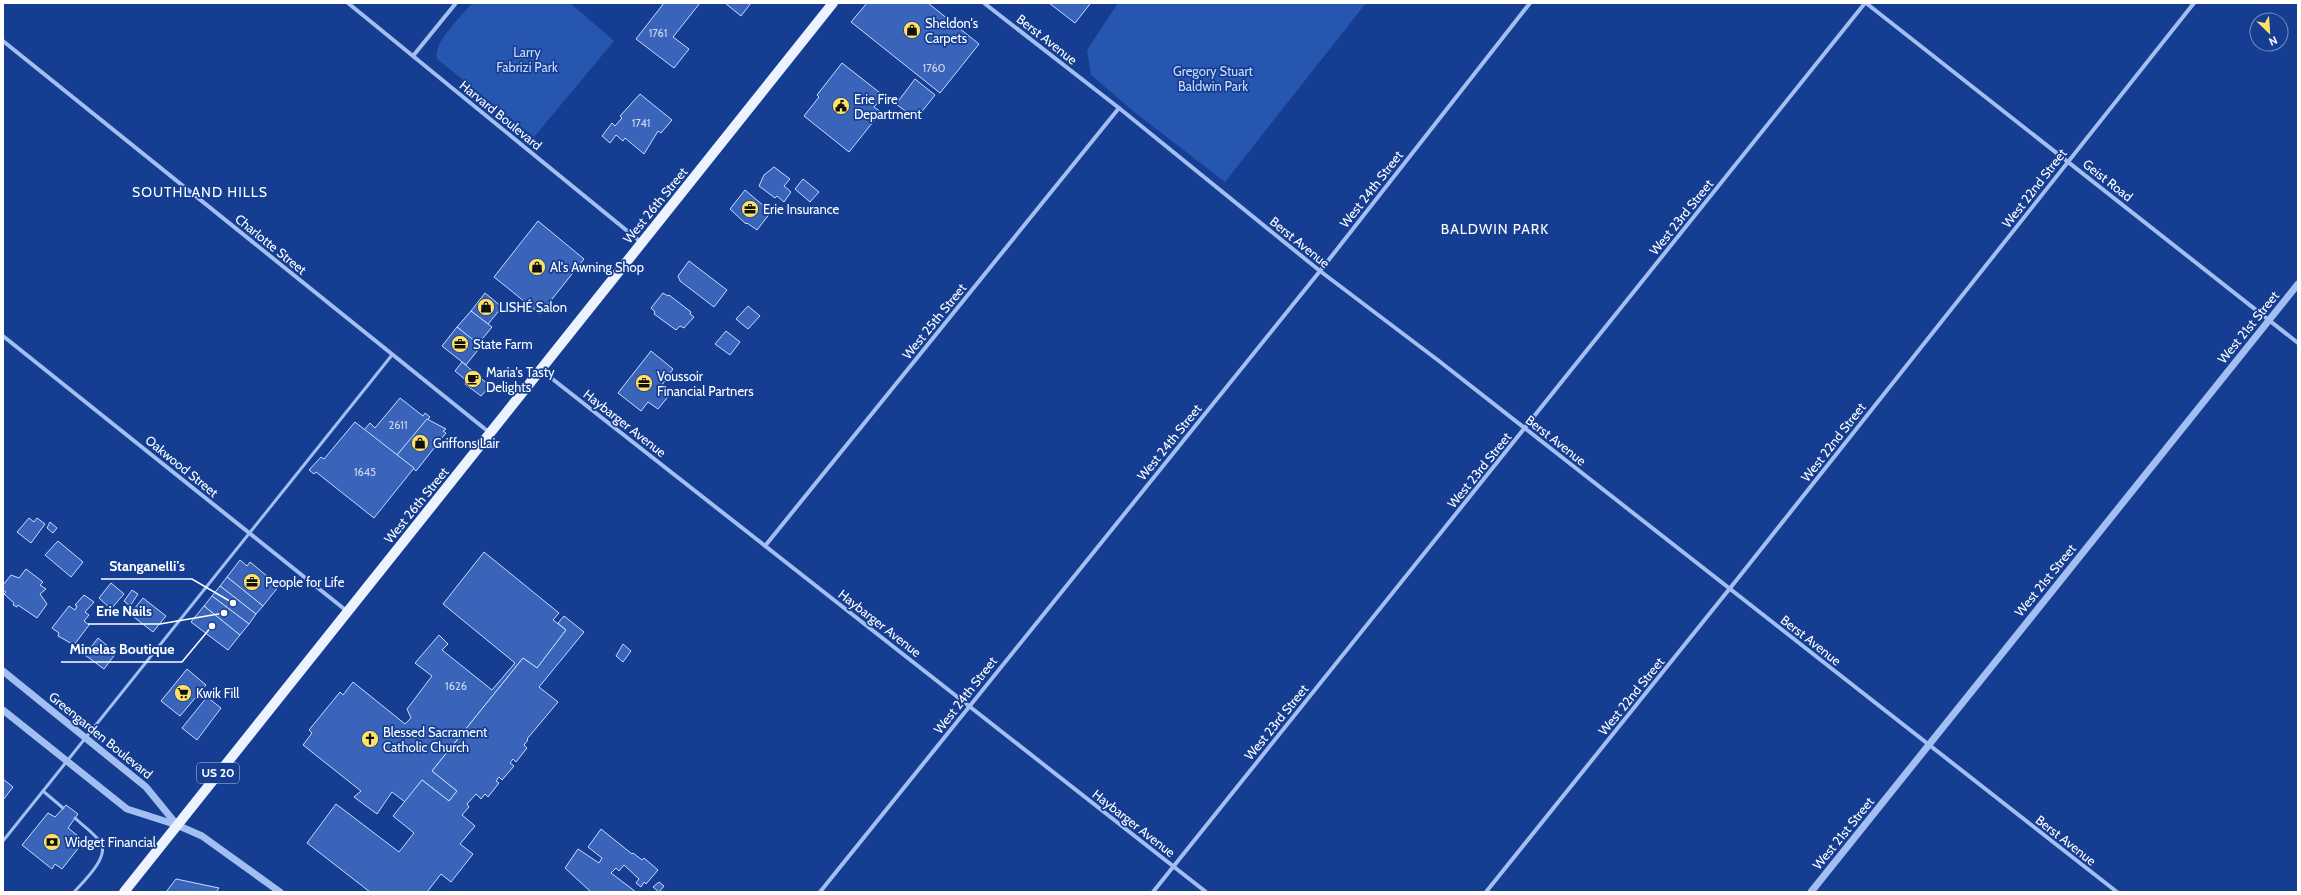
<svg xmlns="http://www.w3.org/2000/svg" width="2301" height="895" viewBox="0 0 2301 895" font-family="Cabin,sans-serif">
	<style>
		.green { fill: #2756b1 }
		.building { fill: #3964b9; stroke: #cadbfc }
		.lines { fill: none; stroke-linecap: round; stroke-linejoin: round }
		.service { stroke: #a3bef1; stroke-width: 3 }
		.minor { stroke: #a3bef1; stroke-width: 4 }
		.tertiary { stroke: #a3bef1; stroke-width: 7 }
		.primary { stroke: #edf2ff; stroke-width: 10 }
		.labels { text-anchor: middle; stroke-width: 3.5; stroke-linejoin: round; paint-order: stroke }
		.number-label { font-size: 11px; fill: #ced8ee }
		.shield { fill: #153e92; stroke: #b9c5de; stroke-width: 1 }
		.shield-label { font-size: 12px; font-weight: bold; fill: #fff }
		.poi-label { font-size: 13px; fill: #fff; stroke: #153e92; text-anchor: start }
		.street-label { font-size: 13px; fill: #fff; stroke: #153e92 }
		.park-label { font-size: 13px; fill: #cadbfc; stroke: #153e92 }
		.neighbourhood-label { font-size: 14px; letter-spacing: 1px; fill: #fff; stroke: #153e92 }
		.leader { fill: none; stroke: #fff; stroke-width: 1.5 }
		.callout-dot { fill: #fff; stroke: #153e92; stroke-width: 1.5 }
		.callout-label { font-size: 14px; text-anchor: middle; font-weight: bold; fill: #fff; stroke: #153e92; stroke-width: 3.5; stroke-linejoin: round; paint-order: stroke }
	</style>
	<rect width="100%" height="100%" fill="#153e92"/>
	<g class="green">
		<path d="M472,3h98l44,38 -80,96 -97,-78c-4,-17 25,-43 35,-56z"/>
		<polygon points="1118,3 1366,3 1225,182 1133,111 1091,75 1087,50"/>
	</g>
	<g class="building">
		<polygon points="664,3 700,3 673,37 689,49 674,68 636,39"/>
		<polygon points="725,3 751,3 741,16"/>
		<polygon points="867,3 928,3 979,44 940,93 851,22"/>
		<polygon points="1049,3 1090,3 1090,4 1075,23"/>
		<polygon points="842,63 884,96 874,107 881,112 849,152 804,116 819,97 817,95"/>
		<polygon points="915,79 935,95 916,119 896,104"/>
		<polygon points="640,94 672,120 661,133 658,131 644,154 625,138 623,141 616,135 610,143 602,136 612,123 615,126 622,118 620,116"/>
		<polygon points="774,167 790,179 784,186 791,192 784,202 777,196 775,198 759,186 764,175"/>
		<polygon points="803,179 819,192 810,202 795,189"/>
		<polygon points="745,190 771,212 757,230 747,223 746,224 730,209"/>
		<polygon points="538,221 584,259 540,314 494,277"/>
		<polygon points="689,261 727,290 714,307 680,281 678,276"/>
		<polygon points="485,293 502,307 488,324 471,311"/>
		<polygon points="663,293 668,296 669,295 691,312 690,314 694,317 684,328 680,326 676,330 654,314 655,312 651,308"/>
		<polygon points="748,306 760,316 748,329 736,319"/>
		<polygon points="471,311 492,327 478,344 457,327"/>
		<polygon points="457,327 481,346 466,365 442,346"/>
		<polygon points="726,331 740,342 730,355 715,344"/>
		<polygon points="651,351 673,369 662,385 671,393 658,409 648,402 641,411 618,393"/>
		<polygon points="462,362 490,386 481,396 465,384 467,381 455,371"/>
		<polygon points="400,398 423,416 425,413 430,417 397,455 364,430 370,423 375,428"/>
		<polygon points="427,419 446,429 443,431 446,433 416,471 397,455"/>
		<polygon points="355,422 414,468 374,518 316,472 314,474 309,470 321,457 324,459"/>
		<polygon points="29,518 34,522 37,518 45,524 31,543 17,532"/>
		<polygon points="50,522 57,528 53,533 47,528"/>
		<polygon points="58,541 83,562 71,577 45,555"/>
		<polygon points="484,552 559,613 553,620 566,630 537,668 523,658 432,771 457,791 449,801 422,780 405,802 392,792 377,814 354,797 361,791 303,745 312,733 309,730 340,692 343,695 353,682 405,724 411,718 407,709 432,676 415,663 439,635 448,644 442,650 492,690 515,663 443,604"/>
		<polygon points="240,560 247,566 250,562 279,586 263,606 227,577"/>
		<polygon points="26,569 43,582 40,585 46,589 40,594 47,604 37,618 18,605 17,607 13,605 14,603 4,594 6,592 3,590 3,585 11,575 19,578"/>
		<polygon points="227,577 263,606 256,614 220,586"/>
		<polygon points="111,583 124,594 111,609 99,598"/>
		<polygon points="220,586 256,614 249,624 212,596"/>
		<polygon points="132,590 138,594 130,606 124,601"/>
		<polygon points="84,595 94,602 85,612 89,615 84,621 89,625 74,645 58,636 59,633 52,628 69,606 75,610 77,606 75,605"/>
		<polygon points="212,596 249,624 240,635 204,606"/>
		<polygon points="143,598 166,616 153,632 130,614"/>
		<polygon points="204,606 240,635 228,650 191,622"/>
		<polygon points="564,616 584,632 539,687 558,702 527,739 528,740 524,745 527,748 516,762 513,759 510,763 514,766 502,780 499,777 496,781 499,783 488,797 485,794 481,799 476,794 467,804 469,807 462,815 475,826 460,844 473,854 451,882 441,874 427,892 370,892 307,843 336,804 399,852 414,833 393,816 422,780 449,801 457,791 432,771 523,658 537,668 566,630 558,623"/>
		<polygon points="98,638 116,653 104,669 85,655"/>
		<polygon points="623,644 631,651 623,662 616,656"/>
		<polygon points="187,669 206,685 180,716 161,701"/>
		<polygon points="207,697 221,708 197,740 182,728"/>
		<polygon points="3,779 13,787 3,800"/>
		<polygon points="66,805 78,814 68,828 78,836 74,841 80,846 62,869 55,864 52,869 22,845 48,813 55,817"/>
		<polygon points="601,829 632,854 633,853 642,860 644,858 658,870 646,884 644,882 641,887 636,883 639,879 624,865 619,871 616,868 611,873 636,892 591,892 565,868 578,849 599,863 602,858 588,847"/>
		<polygon points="176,879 219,888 216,892 166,892"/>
		<polygon points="659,882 664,886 659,892 653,887"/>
	</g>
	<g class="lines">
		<g class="service">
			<polyline points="43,791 63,808"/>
			<polyline points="3,841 392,355"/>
			<path d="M74,892c9,-10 37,-36 26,-50 -6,-9 -17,-16 -25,-24"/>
		</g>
		<g class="minor">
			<polyline points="348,3 642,243"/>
			<polyline points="984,3 1119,108 1320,271 1439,361 2117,892"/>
			<polyline points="1866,3 2298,343"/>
			<polyline points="3,41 490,433"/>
			<polyline points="413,56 456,3"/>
			<polyline points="3,336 348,612"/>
			<polyline points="541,370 1206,892"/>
			<polyline points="765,546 1119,108"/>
			<polyline points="820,892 1320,271 1530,3"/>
			<polyline points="1153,892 1865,3"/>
			<polyline points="1486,892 1739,577 2194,3"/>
		</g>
		<g class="tertiary">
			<polyline points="3,671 146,787 177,825"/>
			<polyline points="3,710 127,809 177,825 202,836 280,892"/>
			<polyline points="1811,892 2298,284"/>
		</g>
		<polyline class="primary" points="124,892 833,3"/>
	</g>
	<defs>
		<symbol id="shop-disc" viewBox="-11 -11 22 22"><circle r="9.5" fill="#ffe263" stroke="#153e92"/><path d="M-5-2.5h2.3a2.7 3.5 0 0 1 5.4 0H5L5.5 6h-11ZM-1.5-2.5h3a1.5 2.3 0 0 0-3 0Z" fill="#111"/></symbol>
		<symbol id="civic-disc" viewBox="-11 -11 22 22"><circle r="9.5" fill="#ffe263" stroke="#153e92"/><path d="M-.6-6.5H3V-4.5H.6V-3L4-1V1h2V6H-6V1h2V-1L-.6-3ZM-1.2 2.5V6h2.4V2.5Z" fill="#111"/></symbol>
		<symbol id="office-disc" viewBox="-11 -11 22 22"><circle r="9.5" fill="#ffe263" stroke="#153e92"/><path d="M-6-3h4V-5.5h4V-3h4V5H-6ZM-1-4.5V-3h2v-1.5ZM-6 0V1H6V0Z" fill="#111"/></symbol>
		<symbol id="cafe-disc" viewBox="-11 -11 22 22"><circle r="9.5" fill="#ffe263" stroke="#153e92"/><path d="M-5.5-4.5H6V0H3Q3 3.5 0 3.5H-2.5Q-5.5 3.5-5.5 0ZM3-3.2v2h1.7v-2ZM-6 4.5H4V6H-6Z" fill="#111"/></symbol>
		<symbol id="supermarket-disc" viewBox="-11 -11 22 22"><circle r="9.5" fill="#ffe263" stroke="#153e92"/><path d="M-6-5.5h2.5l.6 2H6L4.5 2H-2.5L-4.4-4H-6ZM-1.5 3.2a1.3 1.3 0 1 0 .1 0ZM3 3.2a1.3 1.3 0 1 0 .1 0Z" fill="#111"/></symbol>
		<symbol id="church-disc" viewBox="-11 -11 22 22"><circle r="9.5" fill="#ffe263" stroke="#153e92"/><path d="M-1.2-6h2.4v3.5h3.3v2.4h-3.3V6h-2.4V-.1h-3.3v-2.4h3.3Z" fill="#111"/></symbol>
		<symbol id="bank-disc" viewBox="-11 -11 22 22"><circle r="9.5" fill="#ffe263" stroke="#153e92"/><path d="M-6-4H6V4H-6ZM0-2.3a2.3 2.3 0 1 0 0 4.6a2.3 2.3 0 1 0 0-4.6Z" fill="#111"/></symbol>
	</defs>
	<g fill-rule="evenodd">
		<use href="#shop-disc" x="902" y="20" width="20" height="20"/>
		<use href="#civic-disc" x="831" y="96" width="20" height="20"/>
		<use href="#office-disc" x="740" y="199" width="20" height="20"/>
		<use href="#shop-disc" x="527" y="257" width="20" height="20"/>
		<use href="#shop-disc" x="476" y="297" width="20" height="20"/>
		<use href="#office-disc" x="450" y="334" width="20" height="20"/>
		<use href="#cafe-disc" x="463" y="369" width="20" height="20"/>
		<use href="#office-disc" x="634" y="373" width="20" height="20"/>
		<use href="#shop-disc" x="410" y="433" width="20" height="20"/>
		<use href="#office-disc" x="242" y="572" width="20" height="20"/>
		<use href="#supermarket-disc" x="173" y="683" width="20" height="20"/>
		<use href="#church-disc" x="360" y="729" width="20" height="20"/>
		<use href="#bank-disc" x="42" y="832" width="20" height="20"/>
	</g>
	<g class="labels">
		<g class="number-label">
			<text x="658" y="37">1761</text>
			<text x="934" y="72">1760</text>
			<text x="641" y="127">1741</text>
			<text x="398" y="429">2611</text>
			<text x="365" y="476">1645</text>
			<text x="456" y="690">1626</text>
		</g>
		<rect class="shield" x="197" y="763" width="42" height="20" rx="3"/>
		<g class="shield-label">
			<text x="218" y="777">US 20</text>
		</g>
		<g class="poi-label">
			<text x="925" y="28">Sheldon's<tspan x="925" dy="15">Carpets</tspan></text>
			<text x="854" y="104">Erie Fire<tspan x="854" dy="15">Department</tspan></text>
			<text x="763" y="214">Erie Insurance</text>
			<text x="550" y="272">Al's Awning Shop</text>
			<text x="499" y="312">LISHÉ Salon</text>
			<text x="473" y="349">State Farm</text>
			<text x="486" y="377">Maria's Tasty<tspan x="486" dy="15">Delights</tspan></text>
			<text x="657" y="381">Voussoir<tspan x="657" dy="15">Financial Partners</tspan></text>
			<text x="433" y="448">Griffons Lair</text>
			<text x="265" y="587">People for Life</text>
			<text x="196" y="698">Kwik Fill</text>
			<text x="383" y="737">Blessed Sacrament<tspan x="383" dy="15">Catholic Church</tspan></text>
			<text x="65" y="847">Widget Financial</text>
		</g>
		<g class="street-label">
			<text transform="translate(1047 39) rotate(38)" y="5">Berst Avenue</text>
			<text transform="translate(501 115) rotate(39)" y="5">Harvard Boulevard</text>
			<text transform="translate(2108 180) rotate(38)" y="5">Geist Road</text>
			<text transform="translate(2034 188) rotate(-52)" y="5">West 22nd Street</text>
			<text transform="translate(1371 189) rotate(-52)" y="5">West 24th Street</text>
			<text transform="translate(655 205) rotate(-51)" y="5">West 26th Street</text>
			<text transform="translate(1681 217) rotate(-51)" y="5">West 23rd Street</text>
			<text transform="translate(1300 242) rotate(39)" y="5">Berst Avenue</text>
			<text transform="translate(271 244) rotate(39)" y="5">Charlotte Street</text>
			<text transform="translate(934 321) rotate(-51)" y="5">West 25th Street</text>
			<text transform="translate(2248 327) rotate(-51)" y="5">West 21st Street</text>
			<text transform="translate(625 423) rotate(38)" y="5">Haybarger Avenue</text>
			<text transform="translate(1556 440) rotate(38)" y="5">Berst Avenue</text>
			<text transform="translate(1169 442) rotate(-51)" y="5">West 24th Street</text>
			<text transform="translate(1833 442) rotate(-52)" y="5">West 22nd Street</text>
			<text transform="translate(182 466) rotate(39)" y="5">Oakwood Street</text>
			<text transform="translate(1479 470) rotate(-51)" y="5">West 23rd Street</text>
			<text transform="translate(416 505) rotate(-51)" y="5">West 26th Street</text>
			<text transform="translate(2045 580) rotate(-51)" y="5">West 21st Street</text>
			<text transform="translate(880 623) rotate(38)" y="5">Haybarger Avenue</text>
			<text transform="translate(1811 640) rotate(38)" y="5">Berst Avenue</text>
			<text transform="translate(965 695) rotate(-52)" y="5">West 24th Street</text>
			<text transform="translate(1631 696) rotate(-51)" y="5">West 22nd Street</text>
			<text transform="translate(1276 722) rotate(-51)" y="5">West 23rd Street</text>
			<text transform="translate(101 735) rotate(39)" y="5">Greengarden Boulevard</text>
			<text transform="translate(1134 823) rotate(38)" y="5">Haybarger Avenue</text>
			<text transform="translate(1843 833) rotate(-51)" y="5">West 21st Street</text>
			<text transform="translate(2066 840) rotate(38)" y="5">Berst Avenue</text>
		</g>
		<g class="park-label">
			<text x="527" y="57">Larry<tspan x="527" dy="15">Fabrizi Park</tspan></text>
			<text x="1213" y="76">Gregory Stuart<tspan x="1213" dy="15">Baldwin Park</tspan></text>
		</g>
		<g class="neighbourhood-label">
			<text x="200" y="197">SOUTHLAND HILLS</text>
			<text x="1495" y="234">BALDWIN PARK</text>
		</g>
	</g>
	<path class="leader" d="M233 603L192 579H101M224 613L160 624H88M212 626L182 662H61"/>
	<g class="callout-dot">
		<circle cx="233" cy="603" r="4"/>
		<circle cx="224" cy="613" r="4"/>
		<circle cx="212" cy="626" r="4"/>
	</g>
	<g class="callout-label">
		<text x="147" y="571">Stanganelli's</text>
		<text x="124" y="616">Erie Nails</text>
		<text x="122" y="654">Minelas Boutique</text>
	</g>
	<rect width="2301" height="895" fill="none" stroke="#ffffff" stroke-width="8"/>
	<g transform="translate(2269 32) rotate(155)"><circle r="19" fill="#153e92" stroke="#738bbe"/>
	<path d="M0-3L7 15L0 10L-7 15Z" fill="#ffe263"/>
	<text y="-6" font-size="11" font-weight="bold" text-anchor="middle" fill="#ffffff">N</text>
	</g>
</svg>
